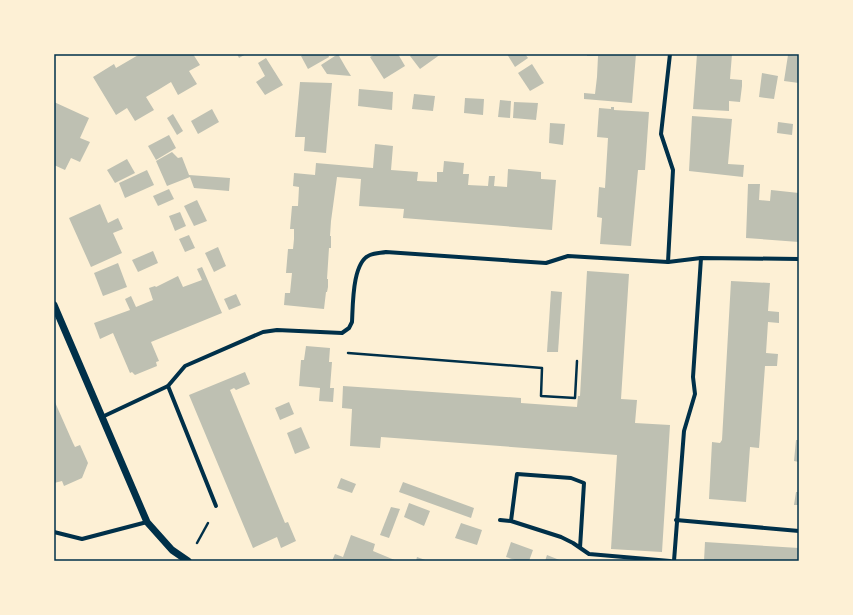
<svg xmlns="http://www.w3.org/2000/svg" width="853" height="615" viewBox="0 0 853 615" font-family="'Golos Text',sans-serif">
	<style>
		.building { fill: #bec0b2 }
		.lines { fill: none; stroke-linecap: round; stroke-linejoin: round }
		.path { stroke: #003049; stroke-width: 2.5 }
		.minor { stroke: #003049; stroke-width: 4 }
		.tertiary { stroke: #003049; stroke-width: 7 }
		.neatline { fill: none; stroke: #003049; stroke-width: 1.5 }
	</style>
	<rect width="100%" height="100%" fill="#fdf0d5"/>
	<g class="building">
		<polygon points="140,54 193,54 200,65 189,71 197,84 178,95 171,82 158,90 146,97 154,110 135,121 127,108 116,115 93,77 114,64 116,68"/>
		<polygon points="237,54 246,54 239,58"/>
		<polygon points="304,54 328,54 329,57 308,69 301,56"/>
		<polygon points="338,54 346,68 351,76 327,74 321,65"/>
		<polygon points="375,54 398,54 405,66 384,79 370,57"/>
		<polygon points="412,54 441,54 420,69 410,56"/>
		<polygon points="507,54 525,54 528,58 515,67"/>
		<polygon points="587,54 636,54 632,103 584,99 584,93 595,94 597,77 598,56 587,56"/>
		<polygon points="697,54 732,54 730,79 742,80 742,86 740,102 729,101 729,111 693,109"/>
		<polygon points="788,55 799,56 799,83 784,81"/>
		<polygon points="266,58 283,85 265,95 256,82 265,76 258,63"/>
		<polygon points="532,64 544,83 530,91 518,73"/>
		<polygon points="762,73 778,76 774,99 759,97"/>
		<polygon points="300,82 332,83 326,153 304,151 305,137 295,137"/>
		<polygon points="359,89 393,92 392,110 358,106"/>
		<polygon points="414,94 435,96 433,111 412,109"/>
		<polygon points="465,98 484,99 483,115 464,113"/>
		<polygon points="500,100 511,101 510,118 498,117"/>
		<polygon points="54,102 89,118 80,138 90,142 80,162 71,158 65,170 54,165"/>
		<polygon points="514,102 538,103 536,120 513,118"/>
		<polygon points="611,107 614,107 614,110 649,112 645,170 638,170 631,246 600,244 602,218 597,217 599,187 605,188 608,138 597,137 599,108 611,109"/>
		<polygon points="212,109 219,122 198,134 191,121"/>
		<polygon points="173,114 183,131 177,135 167,118"/>
		<polygon points="692,116 732,119 728,164 744,165 743,177 689,171"/>
		<polygon points="778,122 793,124 792,135 777,133"/>
		<polygon points="550,123 565,124 563,145 549,143"/>
		<polygon points="169,135 176,148 156,160 148,146"/>
		<polygon points="375,144 393,146 391,170 418,172 417,181 437,182 437,172 443,172 444,161 464,163 463,174 469,174 468,185 488,186 489,176 495,176 494,186 507,187 508,169 541,172 541,179 556,180 552,230 403,218 404,209 359,206 361,179 337,177 331,221 330,236 331,236 331,248 329,248 327,279 328,279 328,287 327,292 326,292 324,309 284,305 285,293 290,293 292,273 286,273 288,249 293,249 294,239 294,229 290,229 292,206 298,206 299,187 293,186 294,173 315,175 316,163 373,168"/>
		<polygon points="172,152 178,158 182,157 189,175 230,178 229,191 194,188 190,177 167,186 156,161"/>
		<polygon points="127,159 135,173 115,183 107,170"/>
		<polygon points="147,170 154,185 125,198 119,183"/>
		<polygon points="748,184 760,184 759,200 770,201 771,190 799,193 799,242 746,238"/>
		<polygon points="169,189 174,199 158,206 153,196"/>
		<polygon points="197,200 207,221 194,226 184,206"/>
		<polygon points="100,204 108,223 118,218 123,229 113,233 122,253 91,267 69,218"/>
		<polygon points="180,212 186,226 175,231 169,216"/>
		<polygon points="189,235 195,248 185,252 179,239"/>
		<polygon points="218,247 226,266 214,272 205,253"/>
		<polygon points="153,251 158,263 138,272 132,260"/>
		<polygon points="118,263 127,287 103,296 94,273"/>
		<polygon points="202,267 222,313 151,342 159,361 156,362 157,366 135,375 132,372 130,373 113,333 100,339 94,323 130,310 125,299 131,296 136,307 153,300 149,288 155,286 156,287 178,276 183,287 202,280 197,269"/>
		<polygon points="587,271 629,274 621,399 637,400 635,423 670,425 662,552 611,549 617,455 381,437 380,448 350,446 352,409 342,408 343,386 521,398 521,403 577,407 578,396 580,396"/>
		<polygon points="731,281 770,283 768,311 779,312 779,323 768,322 766,353 778,354 777,366 765,366 759,448 750,447 746,502 709,499 712,442 720,443 722,440"/>
		<polygon points="551,291 562,292 558,352 547,352"/>
		<polygon points="236,294 241,305 229,310 224,299"/>
		<polygon points="306,346 330,348 329,362 332,362 330,388 334,388 333,402 319,401 320,388 299,386 301,360 304,360"/>
		<polygon points="245,372 250,384 236,390 234,388 230,390 285,523 288,522 296,541 281,548 277,537 253,548 189,395"/>
		<polygon points="54,400 73,443 75,447 80,445 88,463 82,478 64,486 62,481 54,483"/>
		<polygon points="289,402 294,414 280,420 275,408"/>
		<polygon points="301,427 310,448 295,454 287,433"/>
		<polygon points="796,440 799,440 799,462 794,461"/>
		<polygon points="341,478 356,484 352,493 337,488"/>
		<polygon points="403,482 474,508 471,518 399,492"/>
		<polygon points="796,492 799,492 799,505 794,505"/>
		<polygon points="409,503 430,511 424,526 404,517"/>
		<polygon points="391,507 400,509 389,538 380,535"/>
		<polygon points="461,523 482,530 477,545 455,538"/>
		<polygon points="351,535 375,544 373,551 397,561 332,561 335,554 343,557"/>
		<polygon points="511,542 533,550 529,561 518,561 506,557"/>
		<polygon points="705,542 799,548 799,561 704,561"/>
		<polygon points="547,555 562,561 545,561"/>
		<polygon points="417,557 428,561 416,561"/>
	</g>
	<g class="lines">
		<g class="path">
			<polyline points="348,353 542,368 541,396 575,398 577,361"/>
			<polyline points="197,543 208,523"/>
		</g>
		<g class="minor">
			<polyline points="668,262 673,170 661,134 670,54"/>
			<polyline points="168,386 216,506"/>
			<path d="M102,417l66,-31 17,-20 78,-34 14,-2 65,3 7,-5 3,-6c1,-17 0,-60 18,-67 5,-2 11,-2 16,-3l160,11 22,-7 100,6 33,-4 98,1"/>
			<polyline points="500,520 511,521"/>
			<polyline points="676,520 799,531"/>
			<polyline points="54,532 82,539 147,522"/>
			<polyline points="580,548 584,483 571,478 517,474 511,521 561,537 573,543 589,554 670,561"/>
			<polyline points="674,561 684,431 695,394 693,377 701,258"/>
		</g>
		<polyline class="tertiary" points="54,305 147,522 172,550 188,561"/>
	</g>
	<rect width="853" height="615" fill="none" stroke="#fdf0d5" stroke-width="110"/>
	<rect x="55" y="55" width="743" height="505" class="neatline"/>
</svg>
